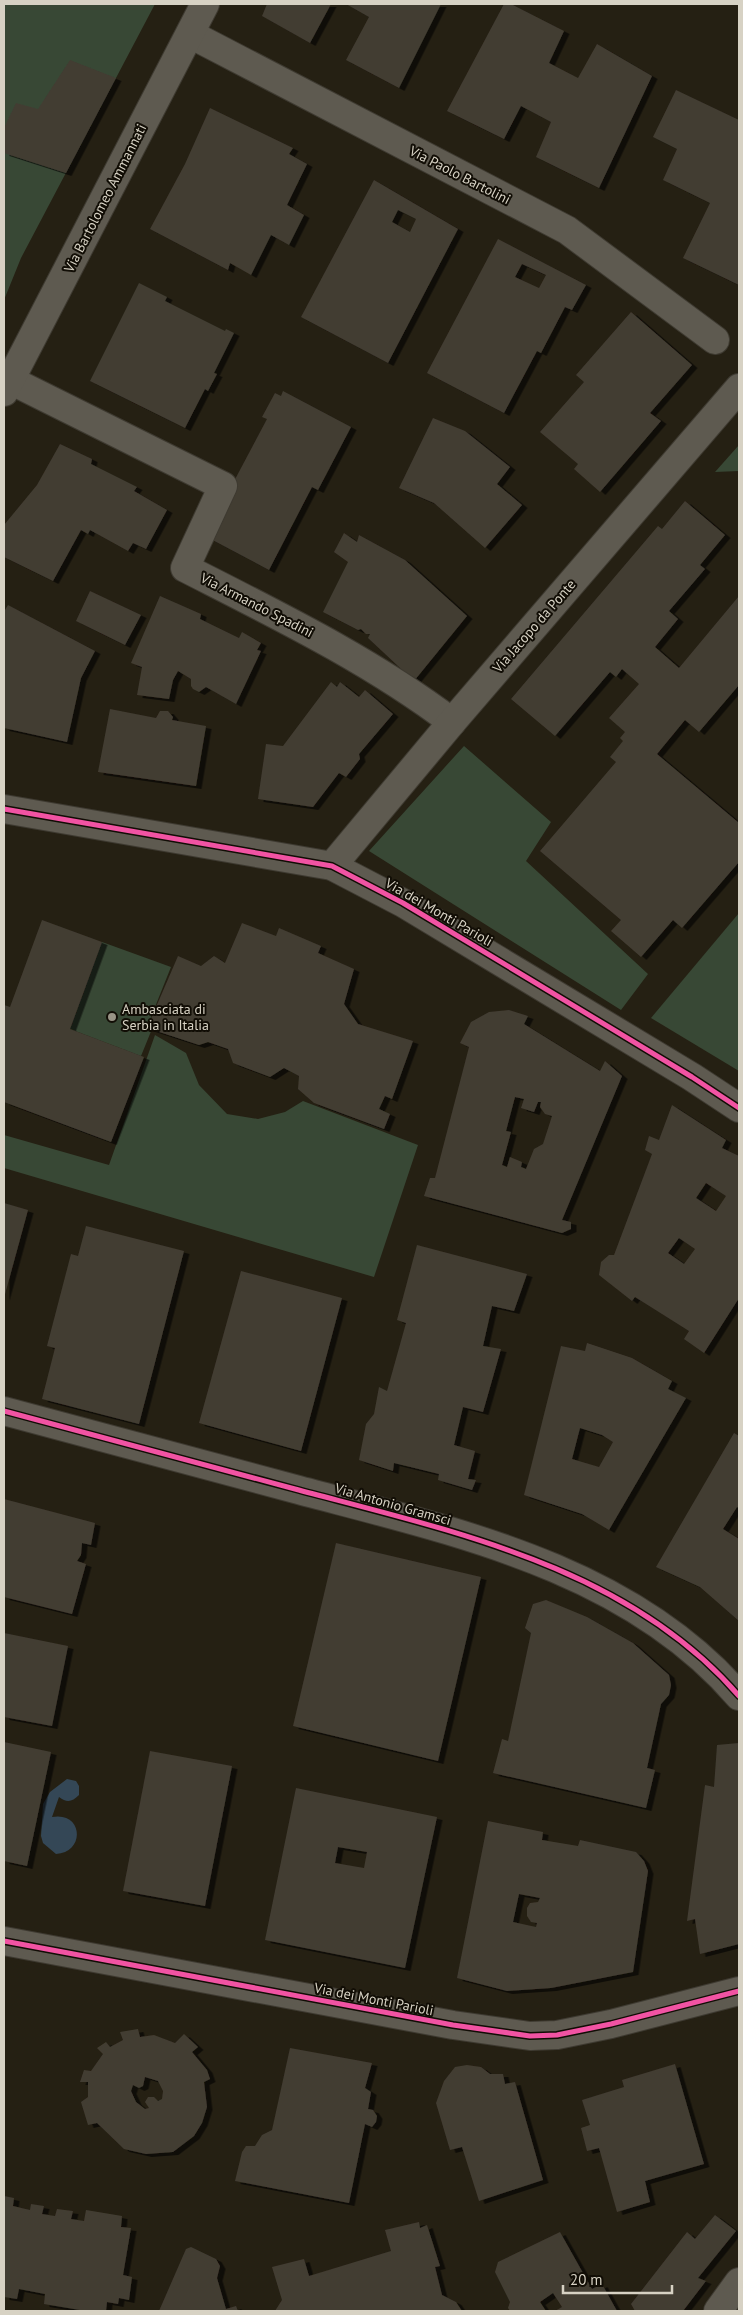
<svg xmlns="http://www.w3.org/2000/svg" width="743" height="2315" viewBox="0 0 743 2315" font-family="'PT Sans',sans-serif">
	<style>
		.green { fill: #384835 }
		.water { fill: #344756 }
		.building { fill: #423c32; fill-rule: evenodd; filter: url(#shadow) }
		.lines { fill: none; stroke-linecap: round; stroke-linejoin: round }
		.minor-casing { stroke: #3e3a31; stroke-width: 30 }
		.minor { stroke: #5e5a50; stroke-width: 28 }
		.cycleway-casing { stroke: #110d05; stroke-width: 8 }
		.cycleway { stroke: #f153a3; stroke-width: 5 }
		.poi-dot { fill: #999486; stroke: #110d05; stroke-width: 2 }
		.labels { text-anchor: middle; stroke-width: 4; stroke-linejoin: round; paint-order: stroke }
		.street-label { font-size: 14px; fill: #d7d2c4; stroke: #110d05 }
		.poi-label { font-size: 14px; fill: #d7d2c4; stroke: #110d05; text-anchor: start }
	</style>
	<defs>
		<filter id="shadow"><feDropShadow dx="5.5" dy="3" stdDeviation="0" flood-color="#0009"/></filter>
	</defs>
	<rect width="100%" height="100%" fill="#252013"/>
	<g class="green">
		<polygon points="4,4 155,4 21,258 4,300"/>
		<polygon points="739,445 739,471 715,472"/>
		<polygon points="464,746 551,822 526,861 648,974 621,1010 369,851"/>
		<polygon points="739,913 739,1071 651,1018"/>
		<polygon points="102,942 171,967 147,1027 152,1029 141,1056 70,1029"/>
		<polygon points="155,1035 186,1053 199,1085 227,1114 258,1119 285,1112 303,1101 418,1145 374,1277 4,1168 4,1135 109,1165"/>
	</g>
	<path class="water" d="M67,1779l9,2 3,5v9c-7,7 -12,8 -20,2l-7,20c31,-6 34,35 4,37l-13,-11 -2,-7 2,-32 7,-12z"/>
	<g class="building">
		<polygon points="267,4 331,4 310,43 262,16"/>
		<polygon points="346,4 441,4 399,88 346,60 369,17"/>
		<polygon points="504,4 511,4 564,31 549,63 578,78 597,44 652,76 599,188 536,157 551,122 521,106 504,139 447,111"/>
		<polygon points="70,60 116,78 66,173 4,153 4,128 16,103 38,109"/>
		<polygon points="676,90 739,120 739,285 683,258 710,203 663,180 677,149 653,137"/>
		<polygon points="210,108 293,148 289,154 307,164 287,205 304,215 289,245 271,235 251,275 230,263 228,270 150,229 185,164"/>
		<path d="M374,180l84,49 -70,134 -87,-46zM398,210l18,9 -6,13 -18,-10z"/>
		<path d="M498,239l88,46 -14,25 -7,-3 -24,46 -4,-2 -33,62 -77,-40zM522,264l24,11 -7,13 -24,-11z"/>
		<polygon points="139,283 167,297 165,301 225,331 226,329 234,333 214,373 217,374 208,391 205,389 185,428 90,381"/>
		<polygon points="631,312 692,365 650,413 661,421 600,492 574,469 578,464 540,432 584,382 576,375"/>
		<polygon points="283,391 351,427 318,490 312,487 269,570 205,536 267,419 262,417 275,393 281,396"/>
		<polygon points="433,418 465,431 510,467 497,484 522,505 485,548 434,503 399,488"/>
		<polygon points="60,444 92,459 91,464 137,487 134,491 167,510 146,549 133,543 128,551 90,530 88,534 81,530 53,581 4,557 4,525 37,485"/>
		<polygon points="685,501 725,535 700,565 705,569 669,611 678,619 655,647 679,668 739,596 739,685 699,732 685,720 657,754 739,823 739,862 682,928 673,920 641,957 611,931 621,920 540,851 616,762 610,757 623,741 620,738 625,732 609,718 639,684 622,669 616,677 610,672 555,736 511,699 658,526 662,529"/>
		<polygon points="344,533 357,542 359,535 405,560 467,616 414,681 368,638 370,634 366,634 361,629 358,630 323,612 348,562 334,552"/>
		<polygon points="90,591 141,615 125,645 76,621"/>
		<polygon points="160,596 201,614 200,619 239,638 242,632 261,643 257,650 261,651 236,704 206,687 199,692 193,689 191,686 191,679 178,671 173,680 169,699 137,695 142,667 131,663"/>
		<polygon points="8,605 95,651 81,678 67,742 4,728 4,609 5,610"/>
		<polygon points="331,682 337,687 340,682 359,697 365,690 393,714 359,754 360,759 346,777 339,773 313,807 258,799 266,744 283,746"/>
		<polygon points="110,709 156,718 160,711 168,711 173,717 172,720 206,726 196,786 98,772"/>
		<polygon points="42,920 102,942 70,1029 144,1057 111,1142 4,1102 4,1005 10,1007"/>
		<polygon points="242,923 276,936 279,928 321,946 318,953 354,969 344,1004 358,1024 413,1041 392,1099 385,1096 379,1109 390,1114 384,1129 314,1103 298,1089 299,1076 284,1068 270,1077 233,1063 228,1049 208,1042 199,1045 147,1028 178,956 201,966 214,956 225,963"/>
		<path d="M509,1010l19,6 -4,8 76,47 5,-10 17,15 -60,144 9,2v7l-9,4 -138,-37 6,-18h5l34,-131 -9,-4 11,-21 18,-10zM515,1097l9,2 -3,9 13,4 4,-10h3l-1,5 5,7 7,2 -9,28 -9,5 -8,20 -5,-2 1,-5 -12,-5 -3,10 -5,-2 9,-33 -5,-1z"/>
		<path d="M672,1105l54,35 -4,8 17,8v142l-35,55 -20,-14 5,-8 -54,-34 -3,4 -33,-26 2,-13 8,-7h5l38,-101 -7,-4 4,-14 10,4zM706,1183l20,13 -10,15 -20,-13zM679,1238l16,11 -11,15 -16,-11z"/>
		<polygon points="4,1203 28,1210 4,1298"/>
		<polygon points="86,1226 184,1251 139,1424 42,1399 55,1348 47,1346 71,1254 78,1256"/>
		<polygon points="417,1245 527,1274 514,1311 492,1306 483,1346 501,1349 483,1412 463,1407 454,1445 475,1451 468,1479 476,1480 472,1490 438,1480 439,1474 394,1463 393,1471 359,1460 366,1424 374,1414 379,1387 387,1391 406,1323 397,1320"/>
		<polygon points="241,1271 342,1298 301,1451 199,1423"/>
		<path d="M587,1343l45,15 40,23 -4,8 18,9 -77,132 -27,-16 -58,-19 37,-149 24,5zM580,1428l22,7 11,7 -14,25 -27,-8z"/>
		<polygon points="734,1433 739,1436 739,1508 737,1507 723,1529 739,1539 739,1621 700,1587 656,1567"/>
		<polygon points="4,1499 95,1523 91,1545 82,1543 81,1555 77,1561 86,1564 72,1614 4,1597"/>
		<polygon points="336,1543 481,1577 438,1761 293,1726"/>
		<polygon points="546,1600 587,1617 633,1643 669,1675 671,1685 669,1695 661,1704 647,1768 655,1770 646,1808 493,1773 502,1739 508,1741 531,1633 525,1628 533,1604"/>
		<polygon points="4,1633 68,1646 52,1726 4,1717"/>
		<polygon points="4,1742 51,1752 27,1866 4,1861"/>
		<polygon points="739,1743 739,1944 700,1954 695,1919 687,1921 705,1785 714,1787 717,1745"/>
		<polygon points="150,1751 232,1766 205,1906 123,1891"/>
		<path d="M296,1788l141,29 -32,151 -140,-28zM338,1847l29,5 -3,16 -29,-5z"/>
		<path d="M488,1821l55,11 -1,8 36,6 2,-6 56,12 8,9 4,10 -15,101 -82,16 -44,3 -50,-13zM519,1894l21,4 -2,4 -8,1 -3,5v8l4,6 6,1 -1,4 -23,-5z"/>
		<path d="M138,2029l2,8 14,-2 21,8 9,-9 14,13 -6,5 15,18 3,9 -6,3 3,25 -5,16 -8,13 -21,16 -27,2 -22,-5 -27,-26 -9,2 -7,-23 7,-5v-15h-8l4,-12 7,1 12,-17 -6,-6 9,-6 4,5 13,-7 -3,-8zM145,2077l13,4 5,10 -1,8 -4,2 -4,-4h-6l-3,5 4,6 -4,1 -9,-7 -5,-11 2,-6 6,3 4,-2z"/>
		<polygon points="290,2048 372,2063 365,2088 371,2092 368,2109 373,2110 377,2116 376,2122 372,2127 365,2124 349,2203 235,2181 242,2152 246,2146 255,2146 262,2135 272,2130"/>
		<polygon points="675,2064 704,2164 645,2181 650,2202 617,2212 599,2148 587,2151 581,2128 590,2125 582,2100 624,2087 622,2080"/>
		<polygon points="467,2065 481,2067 490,2074 503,2074 505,2084 515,2082 543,2180 479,2201 462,2147 450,2150 436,2103 444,2081 455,2067"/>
		<polygon points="4,2196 14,2198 13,2206 30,2210 31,2204 44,2206 42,2214 55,2216 57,2209 73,2211 71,2219 84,2221 86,2210 122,2216 121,2227 131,2228 123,2275 132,2277 129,2300 119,2298 118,2304 107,2302 106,2311 86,2311 44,2304 45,2294 19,2289 17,2299 4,2297"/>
		<polygon points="715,2215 736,2231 698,2278 706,2281 683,2311 635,2311 631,2304 687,2232 695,2239"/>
		<polygon points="419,2222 420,2228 427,2225 440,2266 435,2267 442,2295 456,2302 462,2311 275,2311 282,2300 272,2267 304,2259 309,2276 391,2251 385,2230"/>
		<polygon points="560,2232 592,2289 602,2284 617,2311 555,2311 562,2307 553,2293 540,2302 546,2311 510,2311 508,2308 510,2302 495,2272 498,2262"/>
		<polygon points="191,2247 216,2259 220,2266 217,2278 226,2309 236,2306 238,2311 159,2311 186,2249"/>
	</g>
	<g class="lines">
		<defs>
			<g id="minor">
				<polyline points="190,34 567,230 715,340"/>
				<path d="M10,380l213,106 -38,82c92,47 185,92 267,154"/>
				<polyline points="4,392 205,4"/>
				<polyline points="4,809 332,866 403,903 692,1077 739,1108"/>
				<polyline points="332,866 452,722 739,388"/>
				<path d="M4,1411c97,26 194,52 291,78 157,42 333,78 444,207"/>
				<polyline points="4,1941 453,2025 530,2036 557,2035 611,2024 739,1991"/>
				<polyline points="718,2311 739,2282"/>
			</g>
		</defs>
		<use href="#minor" class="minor-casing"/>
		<use href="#minor" class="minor"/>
		<defs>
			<g id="cycleway">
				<polyline points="4,809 332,866 403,903 692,1077 739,1108"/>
				<path d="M4,1411c97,26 194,52 291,78 157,42 333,78 444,207"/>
				<polyline points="4,1941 453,2025 530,2036 557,2035 611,2024 739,1991"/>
			</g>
		</defs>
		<use href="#cycleway" class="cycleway-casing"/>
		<use href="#cycleway" class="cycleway"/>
	</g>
	<circle class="poi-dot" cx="112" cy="1017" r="5"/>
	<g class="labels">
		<g class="street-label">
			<text transform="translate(460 175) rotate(27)" y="5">Via Paolo Bartolini</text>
			<text transform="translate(105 198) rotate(-63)" y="5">Via Bartolomeo Ammannati</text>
			<text transform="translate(257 605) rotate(27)" y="5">Via Armando Spadini</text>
			<text transform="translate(534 626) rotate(-49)" y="5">Via Jacopo da Ponte</text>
			<text transform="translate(439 912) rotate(30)" y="5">Via dei Monti Parioli</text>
			<text transform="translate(393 1504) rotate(16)" y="5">Via Antonio Gramsci</text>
			<text transform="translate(374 1999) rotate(11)" y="5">Via dei Monti Parioli</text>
		</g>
		<g class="poi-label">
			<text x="122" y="1014">Ambasciata di<tspan x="122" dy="16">Serbia in Italia</tspan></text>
		</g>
	</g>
	<rect width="743" height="2315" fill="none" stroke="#d7d2c4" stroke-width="10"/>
	<path d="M563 2285v8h109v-8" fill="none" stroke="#d7d2c4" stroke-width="2.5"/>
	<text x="570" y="2285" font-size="15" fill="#d7d2c4" stroke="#110d05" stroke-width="4" paint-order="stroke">20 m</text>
</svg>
